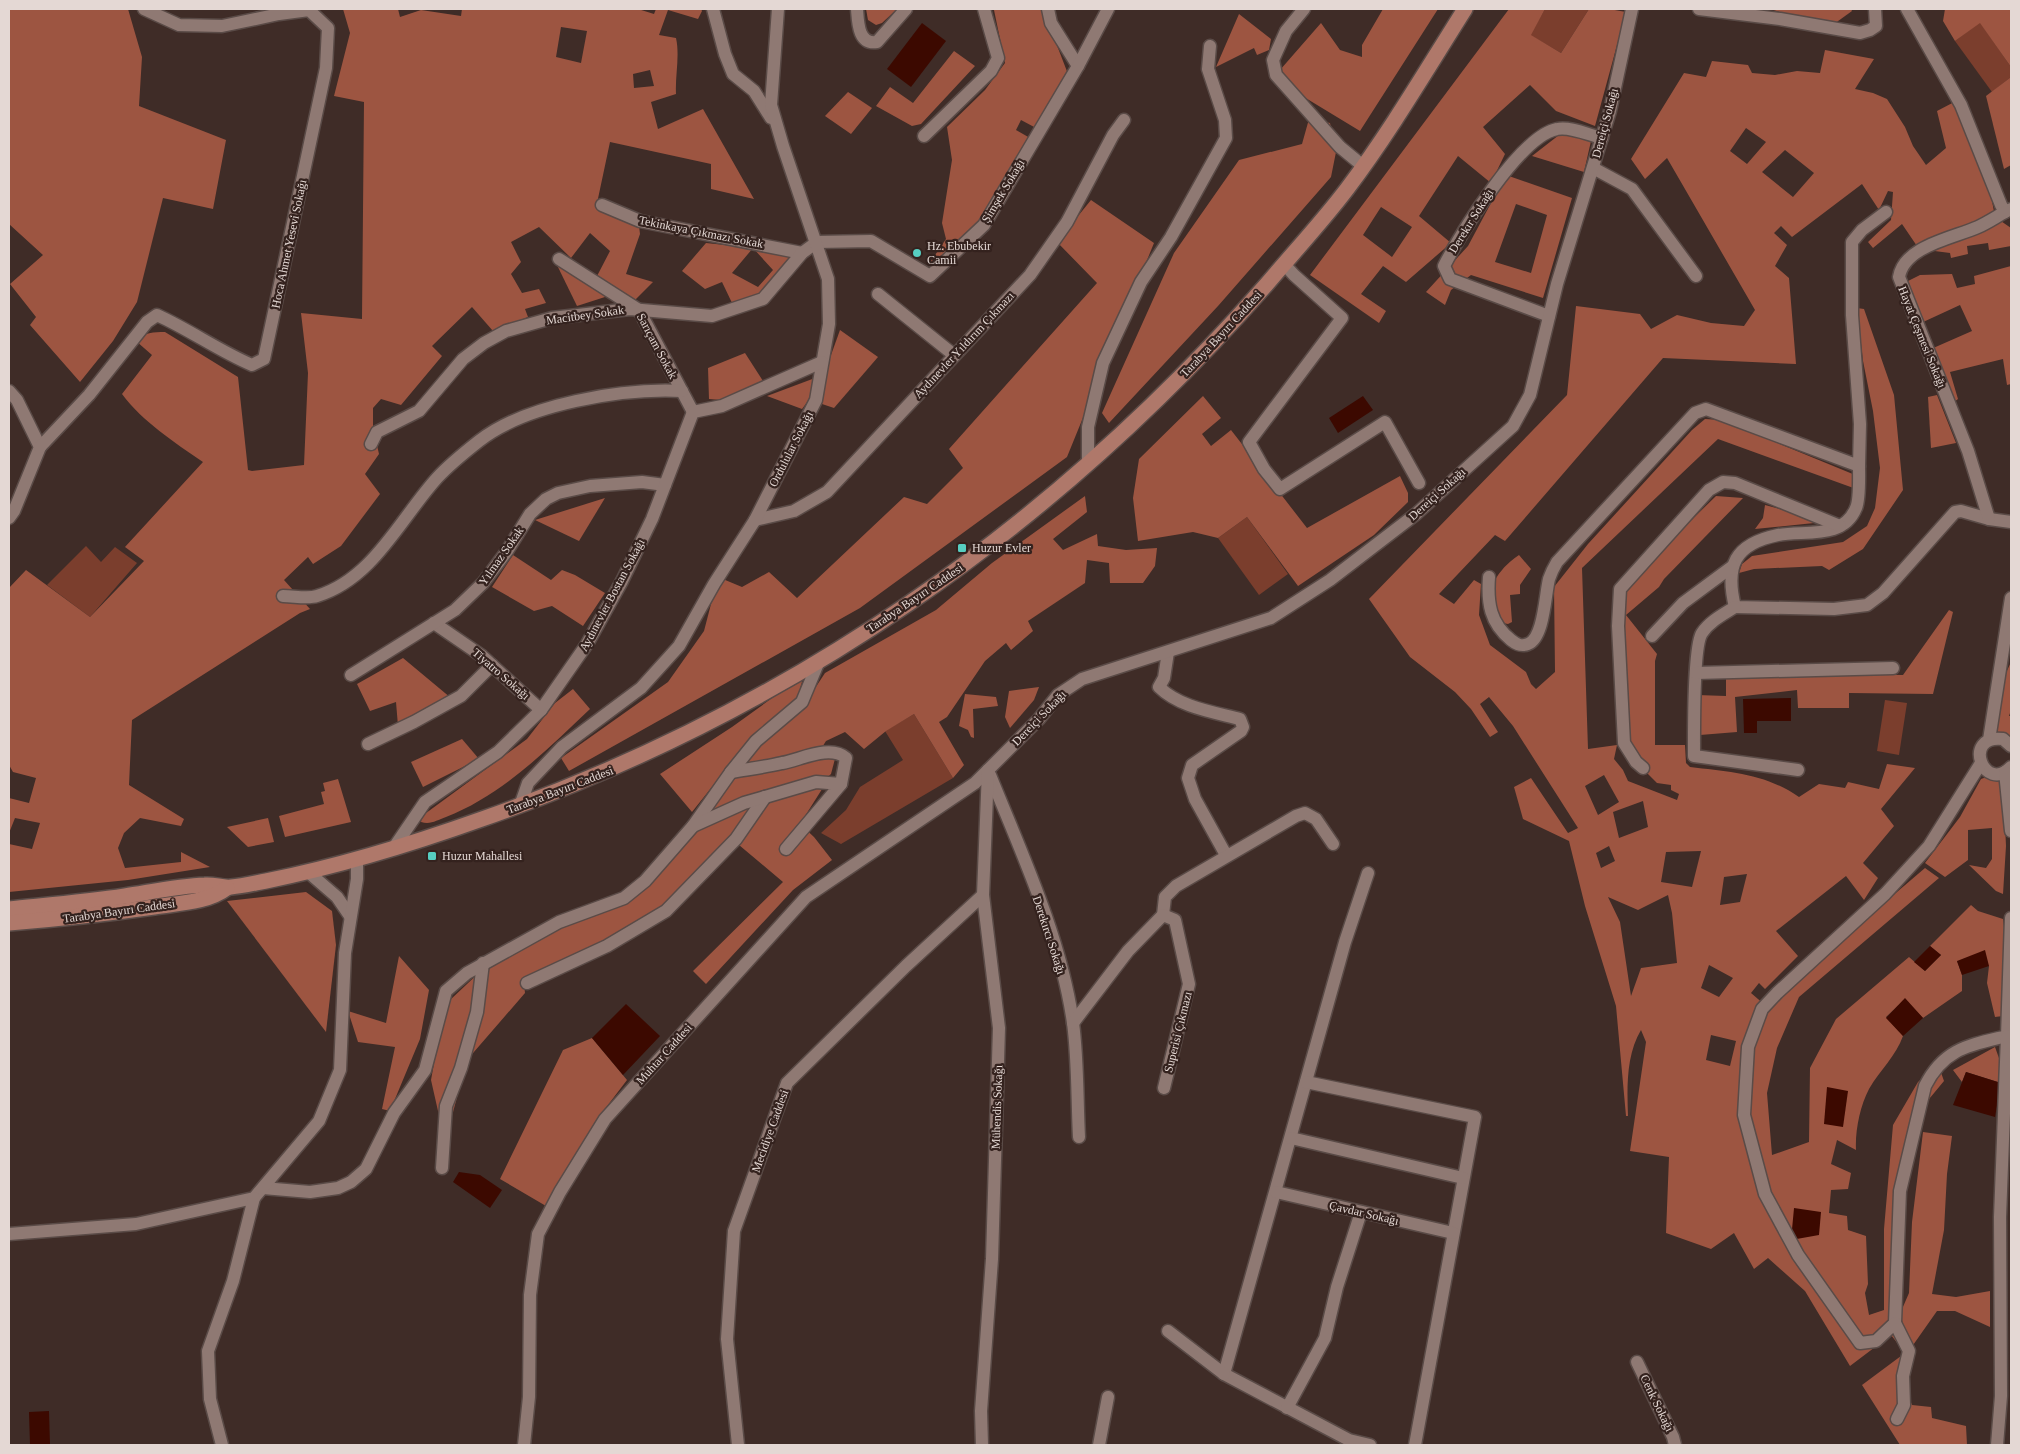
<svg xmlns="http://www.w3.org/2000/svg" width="2020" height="1454" viewBox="0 0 2020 1454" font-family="'Times New Roman',serif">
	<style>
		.green { fill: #7b3e2d }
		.forest { fill: #9d5541; fill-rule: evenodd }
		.water { fill: #3c0900 }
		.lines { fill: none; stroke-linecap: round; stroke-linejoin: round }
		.minor-casing { stroke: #5a4b47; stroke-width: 15 }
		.primary-casing { stroke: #5a4b47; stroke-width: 18 }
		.minor { stroke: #8f7973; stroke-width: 12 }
		.primary { stroke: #af786a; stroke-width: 15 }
		.poi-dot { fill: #57cec1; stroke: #34221e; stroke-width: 2 }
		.labels { text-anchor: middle; stroke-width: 4.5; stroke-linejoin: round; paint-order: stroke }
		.street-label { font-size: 12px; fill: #e4d8d4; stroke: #34221e }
		.poi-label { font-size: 12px; fill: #e4d8d4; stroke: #34221e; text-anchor: start }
	</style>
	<rect width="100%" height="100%" fill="#3f2c27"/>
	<g class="green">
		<polygon points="1545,9 1589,9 1561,53 1530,35"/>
		<polygon points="1980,22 2011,67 2011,77 1992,92 1955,41"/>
		<polygon points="1247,517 1288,574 1259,595 1218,538"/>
		<polygon points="86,546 101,562 115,547 137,563 90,617 47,585"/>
		<polygon points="1885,700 1907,703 1899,755 1877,751"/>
		<polygon points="914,714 953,778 841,844 821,833 846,810 860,787 903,760 885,731"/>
	</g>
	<g class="forest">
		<polygon points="9,9 128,9 142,57 139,106 226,140 213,209 163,198 137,302 113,341 80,382 30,325 36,317 10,284 43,255 9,224"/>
		<path d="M343,9h55l2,8 21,-7 40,6 1,-7h176l16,5 2,-5h45l1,2 -4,8 -30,-9 -9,25 17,3c4,18 -1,38 0,56l-25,8 7,27 45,-20 51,90 -43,-10v-25l-101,-22 -14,66 43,18 1,8 -14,40 27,8 -18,18 -39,-22 14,-27 -20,-18 -19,25 -32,-31 -28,15 10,20 -10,12 11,19 17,-4 7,14 -21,6 3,8 -35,14 -21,-24 -40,39 10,10 -41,49 -20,-6 -8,9v20l6,26 -14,20 15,20 -39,52 -28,18 -5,-7 -24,23 26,29 -10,4 -168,107 -3,65 55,34 -3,7 -41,-8 -16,15 -6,15 7,20 56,-6v-10l29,15 -82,13 -119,12v-48l23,5 8,-26 -25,-5 -6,15v-35l20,5 7,-25 -23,-6 -4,-7v-177l17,-18 64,47 54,-56 -19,-14 78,-85c-29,-20 -60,-40 -81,-68l30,-39 -16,-14c8,-9 18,-9 29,-9l73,45 10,93 4,1 52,-6 4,-92 -7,-60 61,6 2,-217 -30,-6 16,-63zM561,27l26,4 -6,32 -25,-6zM650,70l4,16 -20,2 -1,-14z"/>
		<polygon points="866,9 897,9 882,23 876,25 868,20"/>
		<polygon points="999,9 1043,9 1068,74 1036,128 1021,120 1016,130 1030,138 983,221 934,269 929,264 946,239 942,223 952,160 947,127 985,90 1005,63 994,10"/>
		<polygon points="1383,9 1438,9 1360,131 1299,94 1288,85 1280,70 1321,23 1340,50 1362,57 1362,45"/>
		<path d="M1509,9h36l-14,26 30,18 28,-44h20l17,3 -31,114 -39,-15 -26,-26 -47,42 22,27 -14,29 -33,-27 -39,60 32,27 -45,39 -23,-16 -22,28 25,17 -7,12 -69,-48zM1381,207l31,20 -20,30 -29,-22z"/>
		<polygon points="1770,9 1851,9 1852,11 1834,24 1790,15"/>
		<polygon points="1945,9 2011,9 2011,67 1980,23 1955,41 1943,21"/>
		<polygon points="1239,14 1271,39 1269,50 1257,55 1254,48 1216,67"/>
		<path d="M1825,50l49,9 -19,30 18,4 14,6 18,28 8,19 13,19 20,-17 -9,-37 21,-11 29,74 8,43 16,11v18l-22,4 -1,-7 -21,3 1,8 -17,4 -1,-5 -31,-4 -17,-25 -29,24 -5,-6 23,-22 2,-28 -5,-1 -9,19 -17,-26 -70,53 -11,-11 -7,7 13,12 -12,21 14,12 7,86 -133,-6 -158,183 -10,-6 -56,59 15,10 20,-24 7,4 -2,31 11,30 36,27 5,12 5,5 19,-17 -1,-85 34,-43 104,-114 13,-11 17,1 138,57 -1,13 -141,-51 -136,129 6,181 29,-4 -3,14 9,11 5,11 49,19 2,-6 -8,-4v-5l-14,-2 -9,-9 -19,-26 -8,-159 95,-93 27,2 -79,81 -5,8 -33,28 31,39 -2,7v84h30l1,18 4,4c40,5 74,6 109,30l20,-13 26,4 3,-6 31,7 8,-25 28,4 -34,41 13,17 -31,37 15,15 -14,22 -18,-24 -70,55 22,25 -33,33 -6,-6 -8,10 14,12 160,-137 14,10 -140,119 -22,51 -10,45 5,62 37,-13 1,-74 26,-49 73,-62 16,14 16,-16 -11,-9 41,-41 7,6 25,8 8,70v26l-16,2 -8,-34 2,-17 -32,-5 5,14v16l-39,27 -18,-19 -19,18 17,19c-7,20 -23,34 -34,53 -9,17 -14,42 -13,61l-19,-10 -6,24 20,9 -3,16 -17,1 -2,23 18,3 1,14 18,6 2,48 -3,9 4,22 15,-5v-81l9,-104 25,-43 20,-18 6,17 -29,35 -21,142 5,58 10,-23 3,-71 11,-90 29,4 -5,38 -3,56 -12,64 24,3 34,-6v36l-35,-16h-18l-26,37 -4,44 5,13 19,2 1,11 34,8 1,19h-67l-38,-60 43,-32 -14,-18 -41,31 -45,-75 -37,-33 -14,11 -20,-36 -23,16 -45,-16 3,-76 -39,-6 16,-109 -5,-12c-15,25 -14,58 -13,86h-2l-10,-110 -31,-100 -16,-65 -46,-22 -9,-32 17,-9 37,55 10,-5 -65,-102 -24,-29 -9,7 18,28 -8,5 -19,-28 -16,-17 -45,-35 -41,-58 198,-204 9,-89 64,8 11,15 26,-14 34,8 33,3 11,-16 -88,-152 -22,21 -14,-20 53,-86 22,4 6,-16 36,4 4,8 23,2 22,-4 23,2zM1746,128l20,14 -19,22 -17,-13zM1785,150l29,23 -21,24 -31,-25zM1604,775l15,27 -21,13 -13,-29zM1643,801l5,26 -29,11 -6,-26zM1609,846l6,15 -14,7 -5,-15zM1701,851l-9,36 -31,-5 5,-30zM1747,874l-7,28 -20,3 4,-28zM1668,895l4,18 5,50 -36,5 -10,28 -11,-74 -12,-25 30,13zM1709,965l24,13 -14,19 -18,-9zM1711,1035l25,6 -6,25 -24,-6z"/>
		<polygon points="954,51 975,66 921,124 912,126 876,106 890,87 913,103"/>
		<polygon points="2011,77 2011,165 2004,169 1986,96"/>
		<polygon points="848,92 872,108 851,134 825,116"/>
		<polygon points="1309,119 1330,123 1336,152 1331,177 1218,306 1109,423 1102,413 1174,253 1239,160 1302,144"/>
		<polygon points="1593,132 1584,172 1532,156 1559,135"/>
		<path d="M1506,175l66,23 -29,100 -72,-23 -20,15 -6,15 -19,-13 42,-46zM1516,204l31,11 -16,58 -36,-11z"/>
		<polygon points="1091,200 1154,243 1067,457 860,608 569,771 561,758 668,682 704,631 718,577 742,587 769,572 797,598 904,497 927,504 963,468 949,449 1097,283 1057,242"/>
		<path d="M706,243l47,5 42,8 -33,40 -29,9 -11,-23 -17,7 -23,-18zM753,248l20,22 -15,17 -26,-14z"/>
		<polygon points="556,263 606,293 605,297 577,306"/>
		<polygon points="2011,266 2011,384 2007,385 2003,359 1950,372 1958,399 1949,406 1931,349 1972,331 1960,305 1921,323 1908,281 1920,275 1952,274 1957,288 1975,284 1974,276"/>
		<polygon points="1857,308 1864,309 1894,395 1903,490 1863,549 1829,570 1822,566 1754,569 1739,573 1742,564 1752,556 1843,542 1867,526 1875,508 1880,468 1873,411 1863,361"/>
		<polygon points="840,330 878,357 834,408 819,403 826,369"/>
		<polygon points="745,353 763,381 721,400 709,399 708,368"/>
		<polygon points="815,378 811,397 802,409 767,396"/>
		<polygon points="1937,395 1956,443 1931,448 1928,397"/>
		<polygon points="1203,396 1221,418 1202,434 1211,446 1231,430 1307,528 1400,476 1408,493 1408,502 1374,535 1298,586 1247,517 1218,538 1193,532 1138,541 1133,498 1139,459"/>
		<polygon points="1085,496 1087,512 1053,539 1063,550 1097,534 1098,546 1126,550 1157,548 1155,566 1143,583 1110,583 1109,563 1087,560 1085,583 1028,621 1033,631 1011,650 1006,643 985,661 947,717 939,722 964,765 953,778 914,714 886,731 864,749 845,732 826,741 821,749 741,766 760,743 804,705 825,673 936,610 992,563"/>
		<polygon points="605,498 579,541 535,520"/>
		<polygon points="1765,505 1822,520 1814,523 1755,529 1763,518"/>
		<polygon points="513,555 551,580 562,570 575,575 605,593 583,626 552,606 534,611 492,587"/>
		<path d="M1519,555l12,14 -11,16v9l-10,1 2,27 -4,2 -11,-2c-1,-9 -7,-23 -5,-32 2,-14 16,-28 27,-35z"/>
		<polygon points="1949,610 1953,612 1933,694 1849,693 1849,708 1798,708 1797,690 1735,697 1737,732 1700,735 1697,695 1726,696 1726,673 1903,675"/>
		<polygon points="403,658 451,698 398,726 396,702 370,711 357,684"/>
		<polygon points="2011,662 2011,710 2009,716 2011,716 2011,738 1998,741 1991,715 2002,682"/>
		<polygon points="804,675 797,699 754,734 692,812 660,774 732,727"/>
		<polygon points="1039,687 1034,700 1010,728 1005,717 1009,691"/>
		<path d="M573,689l17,20c-43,41 -88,86 -144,108 -9,3 -15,8 -25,5l1,-6 105,-77 28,-36z"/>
		<polygon points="965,694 996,697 998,706 973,709 974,738 971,737 968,730 959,726"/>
		<polygon points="462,739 479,759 423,787 411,762"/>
		<polygon points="836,755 831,774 823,781 701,820 732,774"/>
		<polygon points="1992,775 2003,782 2006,846 2003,894 1996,891 1969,865 1986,868 1992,859 1992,828 1968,830 1968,860 1945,877 1925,863 1960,817 1981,779"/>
		<polygon points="338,779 351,822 285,837 279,816 324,804 321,792 325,791 323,783"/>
		<polygon points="824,786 800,824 814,837 832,860 793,890 706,984 693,971 783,882 739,845 767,799"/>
		<polygon points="760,800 734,838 665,910 524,984 525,993 467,1060 445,1142 431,1080 436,1052 449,1001 484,968 560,925 626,902 695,828"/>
		<polygon points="268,818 274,842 248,847 227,827"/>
		<polygon points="306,892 332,911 336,945 326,1032 227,901"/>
		<polygon points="399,956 429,990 420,1039 390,1111 382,1109 395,1047 358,1042 348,1011 386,1023"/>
		<polygon points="592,1038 627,1080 595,1122 546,1206 500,1179 563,1050"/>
		<polygon points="1995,1047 2004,1072 2001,1083 1966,1072 1962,1082 1953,1070"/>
	</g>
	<g class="water">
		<polygon points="922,23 946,41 911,87 887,69"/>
		<polygon points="1363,396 1373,410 1338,433 1329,418"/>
		<polygon points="1791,698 1791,721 1757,721 1757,733 1744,733 1743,699"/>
		<polygon points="1930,946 1941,955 1925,971 1914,962"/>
		<polygon points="1985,950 1989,966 1962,975 1957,961"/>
		<polygon points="1905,998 1923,1018 1903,1036 1886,1018"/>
		<polygon points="626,1004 660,1036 623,1075 592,1038"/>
		<polygon points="1966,1072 2001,1083 1995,1117 1953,1105"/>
		<polygon points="1827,1087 1848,1091 1843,1127 1824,1124"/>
		<polygon points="459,1172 480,1175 502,1190 490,1208 453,1182"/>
		<polygon points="1794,1208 1821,1212 1819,1235 1791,1240"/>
		<polygon points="49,1411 50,1445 30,1445 29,1412"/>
	</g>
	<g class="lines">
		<defs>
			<g id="minor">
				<polyline points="713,9 725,54 733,74 754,91 771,118"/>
				<path d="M857,9c1,13 1,36 20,33l29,-33"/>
				<polyline points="1048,9 1051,23 1078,66"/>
				<polyline points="1304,9 1286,31 1273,60 1276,75 1340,147 1363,166"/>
				<polyline points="1699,9 1780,19 1860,33 1870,30 1876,26 1875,9"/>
				<polyline points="1907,9 1961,105 2001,205 2005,212 2011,209"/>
				<polyline points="924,136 991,71 998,58 984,9"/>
				<polyline points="1593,168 1632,189 1696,276"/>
				<polyline points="602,205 640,221 802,253"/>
				<polyline points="559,259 639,310 693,412"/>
				<polyline points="1284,264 1294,275 1342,318 1249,442 1264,469 1280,489 1385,422 1419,483"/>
				<polyline points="878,294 954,355"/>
				<path d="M1549,316l-99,-37 -6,-13c17,-33 76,-130 113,-137 13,-3 32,6 45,9"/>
				<polyline points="9,391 17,400 40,447 14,511 9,518"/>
				<polyline points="371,444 377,432 419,411 463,359 484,343 506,331 552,318 630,309 712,316 763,299 802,253 817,242 871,241 930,276 984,225 1078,66 1108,9"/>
				<path d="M40,447l49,-52 58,-73 10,-7c33,15 62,36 95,50l12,-6 62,-291 2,-40 -19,-18 -30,4 -57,12 -43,-1 -35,-16"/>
				<polyline points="1088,465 1088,427 1103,363 1141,282 1171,237 1226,138 1225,120 1208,69 1210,46"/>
				<path d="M1859,466c0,11 1,33 -3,42 -13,32 -51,22 -78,27 -44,9 -53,31 -43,72l99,2 33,-4 16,-12 72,-81 6,-1 28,8 22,3"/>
				<path d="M1989,519l-21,-68 -69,-174c5,-31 54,-39 79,-50 9,-4 18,-10 27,-15"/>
				<polyline points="755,520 794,511 827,492 1030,275 1067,222 1113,135 1124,120"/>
				<path d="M1489,577c-2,26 1,46 22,63 5,4 10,7 17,4 16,-6 17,-49 21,-65 2,-6 5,-12 8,-17l138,-149 11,-4 153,57 1,-42 -8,-109v-73l10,-12 24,-18"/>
				<path d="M283,596c11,0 25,3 34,0 56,-17 83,-77 120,-118 12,-13 28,-26 42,-37 47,-37 144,-53 203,-50"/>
				<path d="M1735,607c-11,7 -25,14 -33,26 -9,13 -8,102 -8,123l104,14"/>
				<polyline points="434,623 482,656 541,710"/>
				<polyline points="1652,636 1683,603 1733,566"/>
				<path d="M1168,652l-4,26 -5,9c20,20 54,25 81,32l3,8 -2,4 -49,34 -4,13 7,21 31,56"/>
				<polyline points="1696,673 1893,668"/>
				<polyline points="351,675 455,610 483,583 507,551 530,514 546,499 558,493 590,486 642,482 665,485"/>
				<polyline points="1989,740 2011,598"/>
				<polyline points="368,744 414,722 461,696 492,665"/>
				<path d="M2011,746l-8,-7c-42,-5 -19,56 8,28"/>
				<path d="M1981,763l-52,83 -44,48 -108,99 -15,16 -14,38 -4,68 21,79 33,61 62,88 16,-2 19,-18 5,-132 25,-105c19,-38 45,-41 82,-50l4,-118"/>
				<polyline points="1643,768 1636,762 1624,743 1618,626 1620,589 1709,490 1723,482 1735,483 1840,526"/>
				<path d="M731,772c17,-3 34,-5 51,-9 18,-3 48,-19 64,-5l-5,26"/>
				<polyline points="2005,772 2011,831"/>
				<path d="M990,775c32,79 71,163 83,248 5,37 4,76 6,114"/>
				<polyline points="520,806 528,783 562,747 641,688 679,646 714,584 755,520 816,400 829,324 828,279 783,146 771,105 778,9"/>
				<polyline points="693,826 731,772 756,741 802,702 819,661"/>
				<polyline points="393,849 425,802 498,752 541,710 587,644 622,581 652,519 693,412 722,406 822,362"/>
				<polyline points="307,871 337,897 350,916"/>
				<polyline points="1368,873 1345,942 1224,1374 1349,1440 1370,1445"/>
				<polyline points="1163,915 1165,897 1176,886 1296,816 1305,813 1316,819 1333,844"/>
				<polyline points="527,983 607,946 666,911 736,839 765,797"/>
				<polyline points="1073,1023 1128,951 1163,915 1175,920 1189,984 1164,1088"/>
				<polyline points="1306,1082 1475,1117 1415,1445"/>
				<polyline points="1291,1138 1463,1178"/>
				<polyline points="442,1168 446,1106 461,1068 477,1012 483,963"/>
				<polyline points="263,1188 310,1192 338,1188 351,1182 366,1169 394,1113 425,1070 446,991 467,973 559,922 624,898 645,881 693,826 744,803 765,797 816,782 841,784 786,849"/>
				<polyline points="1276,1192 1453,1233"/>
				<polyline points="9,1234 136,1224 254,1198 319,1121 340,1070 345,953 357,879 357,859"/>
				<polyline points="1895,1323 1909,1351 1903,1376 1904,1405 1897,1419"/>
				<polyline points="1168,1331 1224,1374"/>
				<polyline points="1637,1362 1673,1437 1675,1445"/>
				<polyline points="1287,1408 1325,1338 1337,1287 1361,1212"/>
				<polyline points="222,1445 210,1399 208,1351 233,1281 254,1198"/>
				<polyline points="524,1445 529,1397 530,1295 538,1234 560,1192 605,1119 806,897 975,783 1039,719 1058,695 1082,679 1271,618 1330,580 1416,514 1513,426 1530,395 1557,284 1610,111 1632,9"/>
				<polyline points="738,1445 727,1339 734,1231 787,1083 906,966 983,895"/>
				<polyline points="982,1445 981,1411 992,1259 999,1028 983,895 988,770"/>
				<polyline points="1099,1445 1108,1397"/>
				<polyline points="1997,1445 2001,1396 2000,1217 2007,1036"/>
			</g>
			<g id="primary">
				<path d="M9,909c39,-4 77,-7 116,-13 26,-4 53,-10 80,-11 9,-1 17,3 26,2 12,-1 24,-4 35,-6 74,-15 146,-37 216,-62 307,-107 570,-290 784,-534 27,-32 56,-63 81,-96 43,-57 80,-120 118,-180"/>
				<path d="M9,923c48,-4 96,-9 145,-16 24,-4 53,-4 73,-19"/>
			</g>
		</defs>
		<use href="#minor" class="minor-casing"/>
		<use href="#primary" class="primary-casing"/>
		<use href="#minor" class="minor"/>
		<use href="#primary" class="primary"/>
	</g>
	<g class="poi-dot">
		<circle cx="917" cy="253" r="5"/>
		<rect x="957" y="543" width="10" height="10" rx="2.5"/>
		<rect x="427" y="851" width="10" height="10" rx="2.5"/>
	</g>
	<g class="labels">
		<g class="street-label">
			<text transform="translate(1605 123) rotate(-75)" y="4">Dereiçi Sokağı</text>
			<text transform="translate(1003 191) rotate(-59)" y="4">Şimşek Sokağı</text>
			<text transform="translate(1471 221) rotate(-58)" y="4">Derekır Sokağı</text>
			<text transform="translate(701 232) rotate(11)" y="4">Tekinkaya Çıkmazı Sokak</text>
			<text transform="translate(289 244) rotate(-78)" y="4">Hoca Ahmet Yesevi Sokağı</text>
			<text transform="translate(585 315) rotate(-8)" y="4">Macitbey Sokak</text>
			<text transform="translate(1221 334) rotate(-47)" y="4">Tarabya Bayırı Caddesi</text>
			<text transform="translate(1922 337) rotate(68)" y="4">Hayat Çeşmesi Sokağı</text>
			<text transform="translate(964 345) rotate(-47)" y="4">Aydınevler Yıldırım Çıkmazı</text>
			<text transform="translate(657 346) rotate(62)" y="4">Sarıçam Sokak</text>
			<text transform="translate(791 449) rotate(-63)" y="4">Ordulular Sokağı</text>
			<text transform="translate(1437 494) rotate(-42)" y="4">Dereiçi Sokağı</text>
			<text transform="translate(501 556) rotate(-55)" y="4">Yılmaz Sokak</text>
			<text transform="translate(612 595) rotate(-62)" y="4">Aydınevler Bostan Sokağı</text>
			<text transform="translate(915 598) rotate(-34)" y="4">Tarabya Bayırı Caddesi</text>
			<text transform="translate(501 674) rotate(41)" y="4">Tiyatro Sokağı</text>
			<text transform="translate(1039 718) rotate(-46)" y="4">Dereiçi Sokağı</text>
			<text transform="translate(560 790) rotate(-21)" y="4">Tarabya Bayırı Caddesi</text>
			<text transform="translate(119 911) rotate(-8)" y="4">Tarabya Bayırı Caddesi</text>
			<text transform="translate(1049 935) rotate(72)" y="4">Derekırcı Sokağı</text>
			<text transform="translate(1178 1032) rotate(-76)" y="4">Superisi Çıkmazı</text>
			<text transform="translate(664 1054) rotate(-48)" y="4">Muhtar Caddesi</text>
			<text transform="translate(997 1107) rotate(-88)" y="4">Mühendis Sokağı</text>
			<text transform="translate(770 1131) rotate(-70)" y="4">Mecidiye Caddesi</text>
			<text transform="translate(1364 1213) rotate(13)" y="4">Çavdar Sokağı</text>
			<text transform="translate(1657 1403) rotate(64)" y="4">Cenk Sokağı</text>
		</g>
		<g class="poi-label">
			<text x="927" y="250">Hz. Ebubekir<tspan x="927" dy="14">Camii</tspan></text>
			<text x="972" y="552">Huzur Evler</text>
			<text x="442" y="860">Huzur Mahallesi</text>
		</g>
	</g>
	<rect width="2020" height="1454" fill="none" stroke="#e4d8d4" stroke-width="20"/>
</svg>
